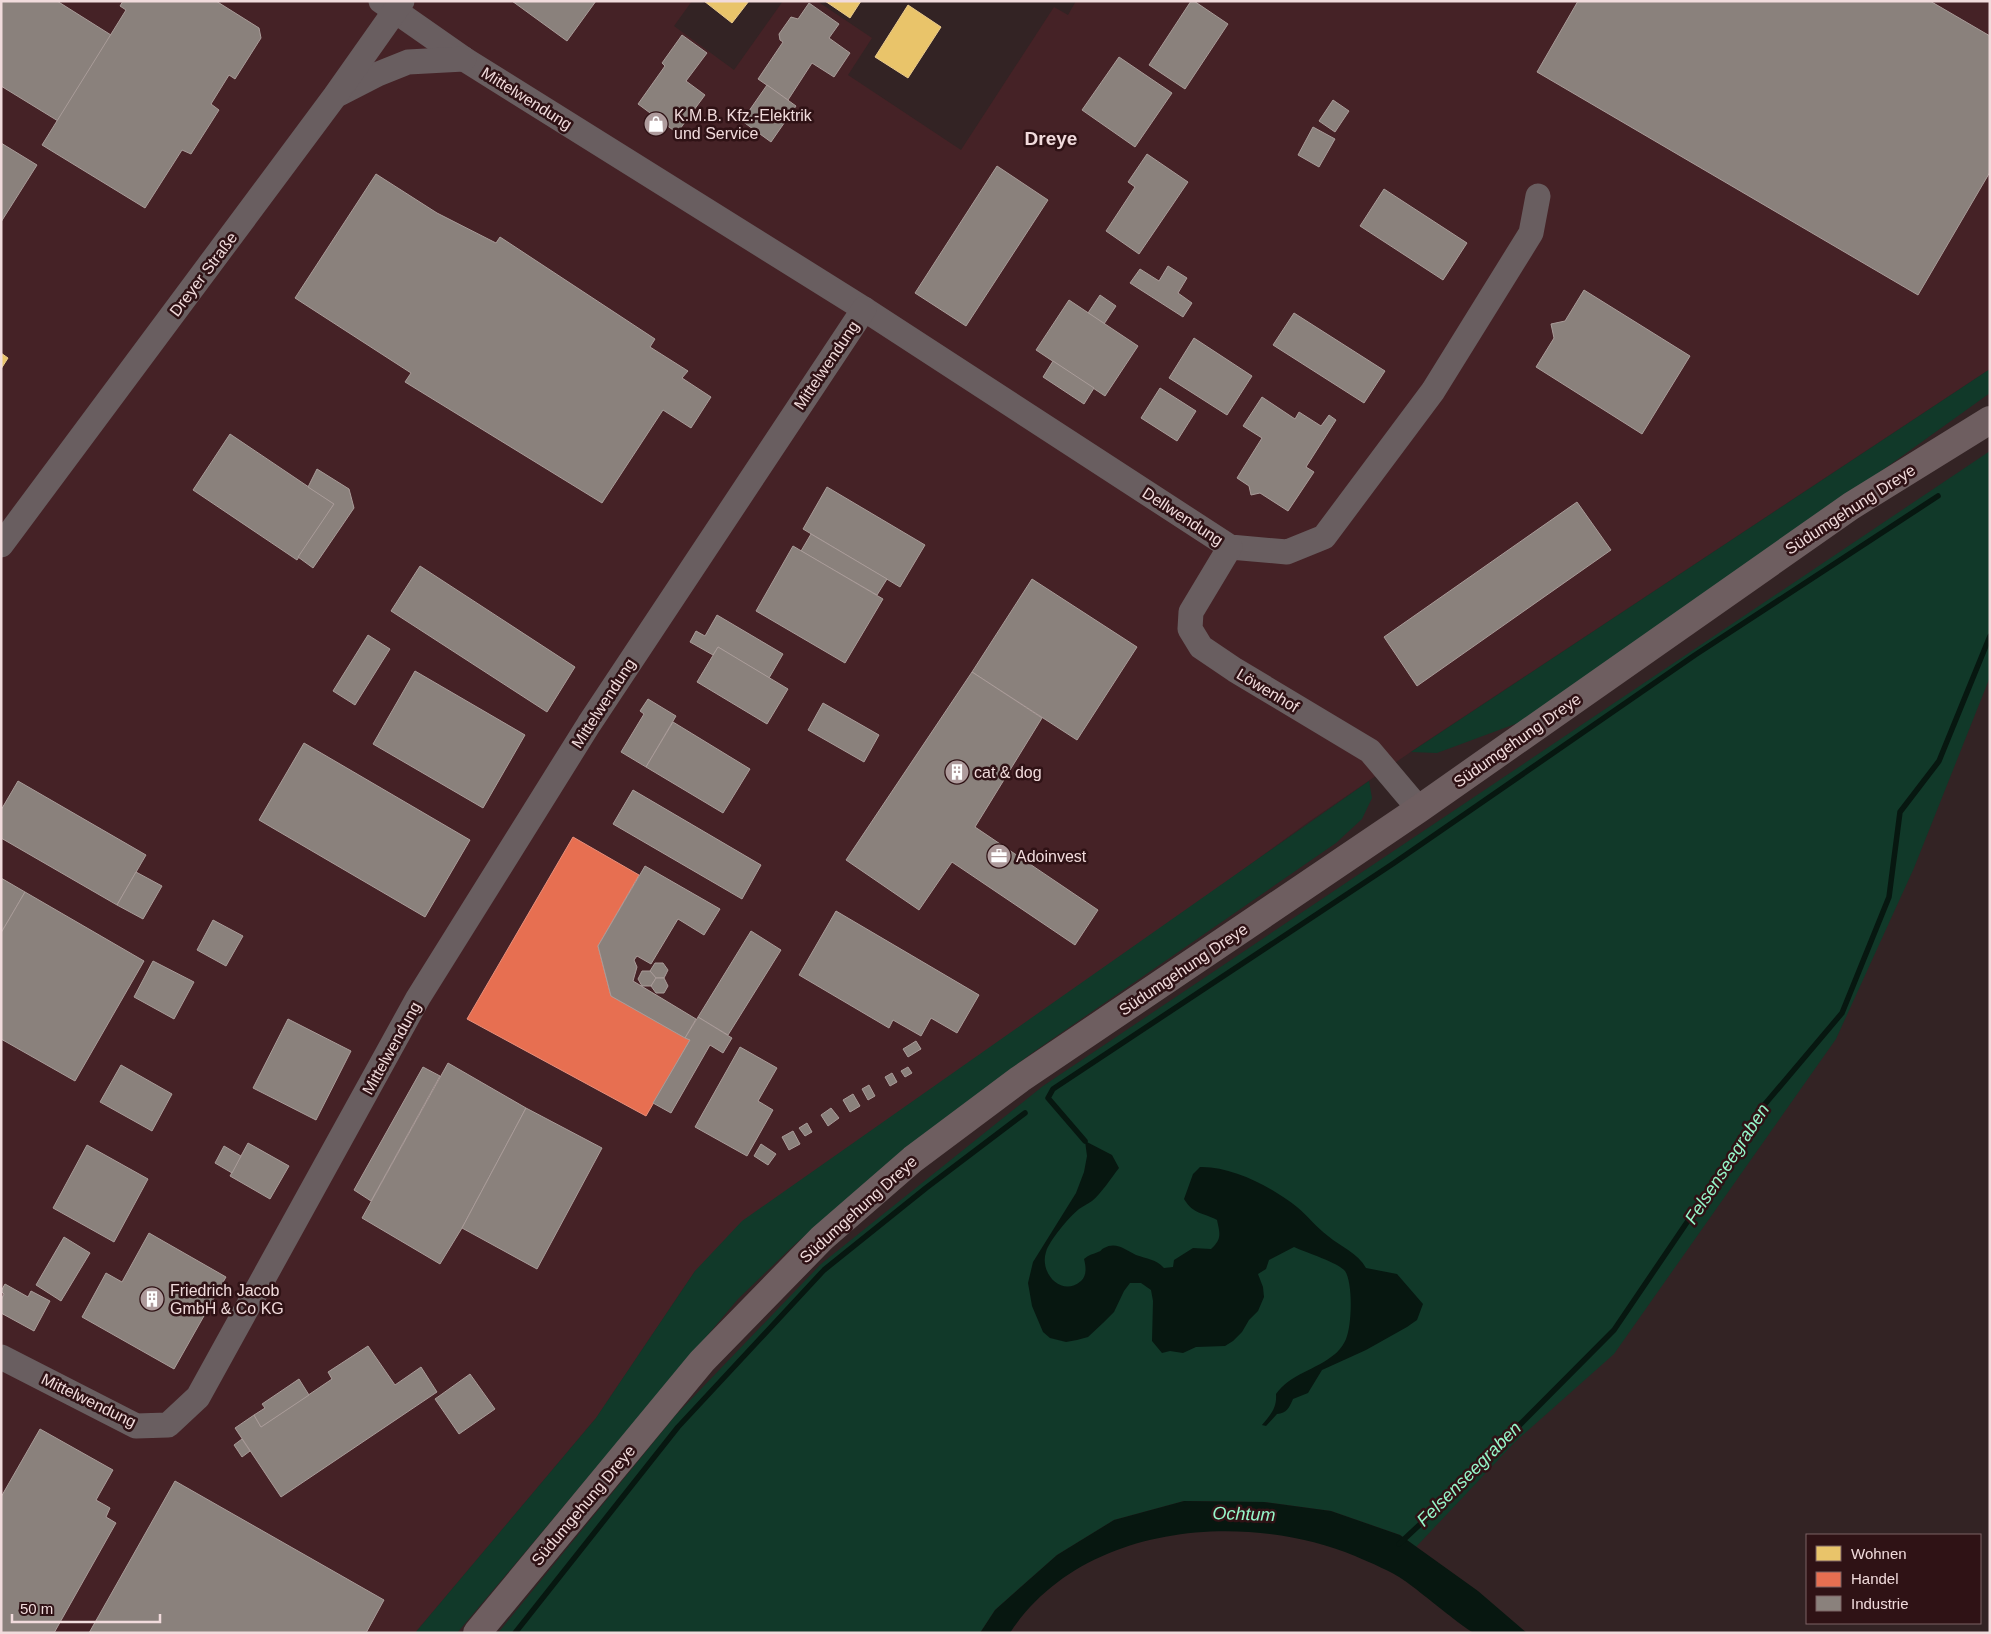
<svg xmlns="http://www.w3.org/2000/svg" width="1991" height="1634" viewBox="0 0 1991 1634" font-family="Arial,sans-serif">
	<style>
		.built { fill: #452226 }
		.green { fill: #113929 }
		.water { fill: #071710 }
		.homes { fill: #e9c46a; stroke: #ebcb8c }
		.shops { fill: #e76f51; stroke: #ea8f7b }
		.industry { fill: #8a817c; stroke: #a99c99 }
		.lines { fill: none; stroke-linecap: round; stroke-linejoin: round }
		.stream { stroke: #071710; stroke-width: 5.5 }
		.minor { stroke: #695e60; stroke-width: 25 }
		.major { stroke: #6e5e60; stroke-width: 28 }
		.labels { text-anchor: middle; stroke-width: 5; stroke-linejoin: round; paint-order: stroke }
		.street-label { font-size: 16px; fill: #f1dbdc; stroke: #2f1215 }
		.poi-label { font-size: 16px; fill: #f1dbdc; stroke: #2f1215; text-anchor: start }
		.water-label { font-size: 18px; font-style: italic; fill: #96f7ca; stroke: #2f1215 }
		.quarter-label { font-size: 19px; font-weight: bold; fill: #f1dbdc; stroke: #2f1215 }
	</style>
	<rect width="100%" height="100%" fill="#332324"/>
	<polygon class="built" points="1,1 692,1 674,26 734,70 783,1 817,1 872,38 848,75 961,150 1054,7 1068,15 1076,1 1990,1 1990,369 1421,745 1307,823 695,1271 596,1418 415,1633 1,1633"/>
	<g class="green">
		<polygon points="1990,369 1990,393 1679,616 1534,717 1437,753 1411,752"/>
		<polygon points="1990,451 1990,677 1914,868 1836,1039 1614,1354 1515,1442 1416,1547 1400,1535 1331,1511 1264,1502 1184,1501 1114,1520 1057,1555 995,1610 980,1633 498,1633 675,1416 821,1264 1043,1086"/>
		<polygon points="1369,781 1372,798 1362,819 1336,843 1032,1053 904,1149 793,1246 738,1299 457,1633 415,1633 596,1418 695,1271 742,1221"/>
	</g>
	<g class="water">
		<path d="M1085,1141l27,14 7,13c-8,10 -18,26 -27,33 -4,3 -9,5 -13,8 -10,8 -30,32 -33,43 -7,21 16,46 35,29 6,-5 5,-15 3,-22 6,-5 7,-4 14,-7 4,-1 2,-2 6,-4 12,-7 22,2 32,7 11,4 20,4 28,13l9,-1 1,-7 19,-12 18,1c11,-10 9,-15 6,-29 -15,-8 -23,-5 -33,-21l9,-25 7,-7c32,-1 72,20 97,40 11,9 20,21 31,29 13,11 30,17 38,32l31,6 26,30 -6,16 -10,7 -41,23 -44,20 -14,23 -15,6c-4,9 -6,14 -16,15l-11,12 -4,-1c9,-11 15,-17 14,-31 14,-20 40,-24 59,-40 4,-3 9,-10 11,-15 6,-14 7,-56 -1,-68 -6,-8 -40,-19 -51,-24l-25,13 -3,9 -8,5 5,13 1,10 -6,14 -9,9 -7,12 -9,9 -8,5 -29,1 -13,6 -13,-2 -8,2 -10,-12 1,-40 -2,-11 -10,-7h-11l-6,8 -10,21 -11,11 -15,14 -11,3 -11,2 -16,-4 -7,-6 -11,-26 -4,-23 5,-21 43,-69 8,-21 3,-16z"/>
		<path d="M1184,1501l80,1 67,9 69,24 78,56 49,42c-16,0 -36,1 -52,0 -7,-1 -59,-45 -70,-52 -14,-10 -34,-18 -50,-25 -112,-46 -274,-32 -345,77h-30l15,-23 62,-55 57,-35z"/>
	</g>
	<g class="homes">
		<polygon points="704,1 749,1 732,23"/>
		<polygon points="825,1 861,1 850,18"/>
		<polygon points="908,5 941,27 908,78 875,57"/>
		<polygon points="1,353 8,358 1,369"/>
	</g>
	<polygon class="shops" points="573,837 639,875 598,946 611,996 690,1040 646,1116 467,1019"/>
	<g class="industry">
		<polygon points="1,1 57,1 111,35 58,121 1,86"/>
		<polygon points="123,1 216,1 259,28 261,38 235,79 229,75 211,104 219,110 191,154 182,150 145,208 42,145 126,10 120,6"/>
		<polygon points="512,1 596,1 567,41"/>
		<polygon points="1191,1 1194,1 1228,24 1185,89 1149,65"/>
		<polygon points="1578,1 1930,1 1990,36 1990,172 1918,295 1537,72"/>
		<polygon points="809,3 839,24 829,38 850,53 834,77 812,63 788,100 758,79 783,42 780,40 779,34 791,17 798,19"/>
		<polygon points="682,35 707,53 686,81 705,95 677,133 638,104 665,66 662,63"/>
		<polygon points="1119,57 1172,93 1135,147 1082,110"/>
		<polygon points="767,85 796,106 771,142 742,121"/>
		<polygon points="1333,100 1349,111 1335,132 1319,121"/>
		<polygon points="1313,127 1335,139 1319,167 1298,155"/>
		<polygon points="1,143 37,165 1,222"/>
		<polygon points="1147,154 1188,182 1139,254 1106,231 1135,187 1128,182"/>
		<polygon points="997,166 1048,200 966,326 915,293"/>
		<polygon points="376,174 437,213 496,243 500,237 655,339 650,347 688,371 682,378 711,397 691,428 663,410 602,503 405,382 411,373 295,298"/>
		<polygon points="1384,189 1467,243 1443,280 1360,226"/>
		<polygon points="1168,266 1187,278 1178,293 1192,303 1183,317 1130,283 1140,269 1159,281"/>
		<polygon points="1584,290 1690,356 1642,434 1536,367 1554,338 1551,324 1565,321"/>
		<polygon points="1100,295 1116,306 1104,324 1088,313"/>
		<polygon points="1069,300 1138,346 1105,396 1036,350"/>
		<polygon points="1294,313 1385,371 1364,403 1273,345"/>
		<polygon points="1194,338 1252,376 1227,415 1169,378"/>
		<polygon points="1053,361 1094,388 1084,404 1043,377"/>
		<polygon points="1160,388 1196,411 1177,441 1141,418"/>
		<polygon points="1262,397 1295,419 1299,412 1321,426 1329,415 1336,420 1306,467 1314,472 1288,511 1260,493 1251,495 1249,486 1237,478 1262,438 1243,426"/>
		<polygon points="230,434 334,504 297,560 193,490"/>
		<polygon points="317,469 349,489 354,508 313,568 298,557 334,504 308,487"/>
		<polygon points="827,487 925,545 900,587 803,529"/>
		<polygon points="1577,502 1611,550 1417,686 1384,637"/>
		<polygon points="811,534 887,579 877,595 801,551"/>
		<polygon points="793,546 883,599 845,663 756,611"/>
		<polygon points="420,566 575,667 547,712 391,611"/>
		<polygon points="1032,579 1137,647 1077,740 972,672"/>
		<polygon points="717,615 783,654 769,678 718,647 713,655 690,642 696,631 705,636"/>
		<polygon points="368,635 390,649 355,705 333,691"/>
		<polygon points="718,647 788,689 767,724 697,682"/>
		<polygon points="415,671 525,735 483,808 373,744"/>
		<polygon points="972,672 1042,718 975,827 1098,910 1075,945 952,862 919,910 846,860"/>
		<polygon points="648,699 676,716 646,767 621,752 644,714 640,711"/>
		<polygon points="823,703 879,735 864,762 808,730"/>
		<polygon points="673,722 750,769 723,813 646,767"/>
		<polygon points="304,743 470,840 425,917 259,820"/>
		<polygon points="18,781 146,855 117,905 1,838 1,810"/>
		<polygon points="633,790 761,865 742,899 613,824"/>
		<polygon points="645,866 720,909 704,935 678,919 651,964 637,956 634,960 637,967 633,981 696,1019 685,1038 611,996 598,946"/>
		<polygon points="136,872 162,886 143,919 117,905"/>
		<polygon points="1,878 25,892 1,933"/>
		<polygon points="25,892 144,961 75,1081 1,1039 1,933"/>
		<polygon points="836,911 979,995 957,1033 931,1018 921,1036 893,1020 889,1028 799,975"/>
		<polygon points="213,920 243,936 226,966 197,950"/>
		<polygon points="751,931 781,950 728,1035 698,1017"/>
		<polygon points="153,961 194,982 174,1019 134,997"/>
		<polygon points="655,963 663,963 668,970 664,978 656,978 650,971"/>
		<polygon points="642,971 650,971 656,978 651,986 642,986 638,979"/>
		<polygon points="656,978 664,978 668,986 664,993 656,993 651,986"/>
		<polygon points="698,1017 732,1038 723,1053 710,1045 671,1113 653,1103 690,1040 685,1038"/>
		<polygon points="288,1019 351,1051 316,1120 253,1088"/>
		<polygon points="916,1041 921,1049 908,1057 903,1049"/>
		<polygon points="740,1047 777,1068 758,1101 773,1110 747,1156 695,1127"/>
		<polygon points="448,1063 526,1108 462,1228 440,1264 362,1218"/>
		<polygon points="121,1065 172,1094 152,1131 100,1102"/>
		<polygon points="423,1067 440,1076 371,1201 354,1190"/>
		<polygon points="908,1067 912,1073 905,1077 901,1071"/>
		<polygon points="892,1073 897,1082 890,1086 885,1077"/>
		<polygon points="869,1085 875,1096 868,1100 862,1089"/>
		<polygon points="853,1094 860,1106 850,1112 843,1100"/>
		<polygon points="526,1108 602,1148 537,1269 462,1228"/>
		<polygon points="831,1108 839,1118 828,1126 821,1115"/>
		<polygon points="807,1123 812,1132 805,1136 799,1128"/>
		<polygon points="793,1131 800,1144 789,1150 782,1137"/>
		<polygon points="248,1143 289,1166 270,1199 230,1176"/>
		<polygon points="761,1144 776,1154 768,1165 754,1156"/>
		<polygon points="87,1145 148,1179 114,1242 53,1208"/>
		<polygon points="224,1146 241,1156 232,1173 215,1163"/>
		<polygon points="149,1233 226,1277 174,1369 82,1317 106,1273 122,1282"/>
		<polygon points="64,1237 90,1253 61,1301 36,1285"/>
		<polygon points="5,1284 28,1297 31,1291 50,1301 34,1331 1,1313 1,1300 4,1294 1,1291"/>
		<polygon points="368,1346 395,1385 421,1367 437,1392 281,1497 235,1428 254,1415 261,1427 332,1379 328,1372"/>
		<polygon points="470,1374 495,1409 459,1434 435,1399"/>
		<polygon points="299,1379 309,1395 261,1427 254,1415 265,1408 262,1404"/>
		<polygon points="40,1429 113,1470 96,1500 110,1508 106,1517 116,1523 54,1633 1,1633 1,1497"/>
		<polygon points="242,1439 250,1451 242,1457 234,1445"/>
		<polygon points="175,1481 384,1600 366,1633 89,1633"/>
	</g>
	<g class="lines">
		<g class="stream">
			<polyline points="1085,1141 1048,1098 1053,1089 1394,863 1695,655 1938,496"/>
			<polyline points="1399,1544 1430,1515 1614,1330 1696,1209 1742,1146 1754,1117 1842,1013 1889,897 1900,812 1939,761 1990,636"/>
			<polyline points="515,1633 678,1427 824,1270 926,1188 1025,1113"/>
		</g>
		<g class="minor">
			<polyline points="381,1 464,59 864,309 1230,547 1287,552 1324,537 1433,391 1531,233 1538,196"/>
			<polyline points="339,94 378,74 408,62 464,59"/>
			<polyline points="1,545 335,96 402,1"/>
			<polyline points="1230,547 1191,612 1190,629 1201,647 1235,670 1370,751 1419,809"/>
			<polyline points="1,1357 136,1426 168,1425 198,1397 418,998 589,724 864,309"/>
		</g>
		<polyline class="major" points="477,1633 702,1361 822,1238 913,1159 1020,1079 1419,809 1851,506 1990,420"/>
	</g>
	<defs>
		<symbol id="shop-disc" viewBox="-11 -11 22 22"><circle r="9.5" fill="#ae9b9c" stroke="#2f1215"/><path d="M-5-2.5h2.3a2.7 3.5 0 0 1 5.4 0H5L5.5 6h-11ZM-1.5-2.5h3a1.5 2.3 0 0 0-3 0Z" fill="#fff"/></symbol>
		<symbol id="building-disc" viewBox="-11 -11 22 22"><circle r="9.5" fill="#ae9b9c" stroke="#2f1215"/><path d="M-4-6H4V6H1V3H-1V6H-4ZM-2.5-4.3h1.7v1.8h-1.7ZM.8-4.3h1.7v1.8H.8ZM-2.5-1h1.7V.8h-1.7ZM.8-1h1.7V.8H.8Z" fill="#fff"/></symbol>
		<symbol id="office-disc" viewBox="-11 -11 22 22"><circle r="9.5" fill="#ae9b9c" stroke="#2f1215"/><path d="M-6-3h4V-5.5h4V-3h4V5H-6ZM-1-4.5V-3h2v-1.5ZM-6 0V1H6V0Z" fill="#fff"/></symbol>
	</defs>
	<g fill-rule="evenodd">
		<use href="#shop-disc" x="642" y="110" width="28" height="28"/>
		<use href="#building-disc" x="943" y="758" width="28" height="28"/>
		<use href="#office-disc" x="985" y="842" width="28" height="28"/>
		<use href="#building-disc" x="138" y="1285" width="28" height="28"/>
	</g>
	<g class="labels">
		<g class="street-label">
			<text transform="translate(527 98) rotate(32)" y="6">Mittelwendung</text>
			<text transform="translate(203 274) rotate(-53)" y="6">Dreyer Straße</text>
			<text transform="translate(826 365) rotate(-56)" y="6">Mittelwendung</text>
			<text transform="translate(1850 509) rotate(-33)" y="6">Südumgehung Dreye</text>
			<text transform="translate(1183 516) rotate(33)" y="6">Dellwendung</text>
			<text transform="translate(1268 690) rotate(31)" y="6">Löwenhof</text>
			<text transform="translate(603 703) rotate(-57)" y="6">Mittelwendung</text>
			<text transform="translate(1517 740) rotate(-35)" y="6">Südumgehung Dreye</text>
			<text transform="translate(1183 969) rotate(-34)" y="6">Südumgehung Dreye</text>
			<text transform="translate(391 1048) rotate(-61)" y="6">Mittelwendung</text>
			<text transform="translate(858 1209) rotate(-42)" y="6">Südumgehung Dreye</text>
			<text transform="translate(89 1400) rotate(26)" y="6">Mittelwendung</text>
			<text transform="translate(583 1505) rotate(-50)" y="6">Südumgehung Dreye</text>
		</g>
		<g class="poi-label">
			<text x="674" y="121">K.M.B. Kfz.-Elektrik<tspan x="674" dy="18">und Service</tspan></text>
			<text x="974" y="778">cat &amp; dog</text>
			<text x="1016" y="862">Adoinvest</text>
			<text x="170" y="1296">Friedrich Jacob<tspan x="170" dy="18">GmbH &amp; Co KG</tspan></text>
		</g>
		<g class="water-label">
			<text transform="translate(1727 1164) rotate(-57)" y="6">Felsenseegraben</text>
			<text transform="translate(1469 1474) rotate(-45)" y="6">Felsenseegraben</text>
			<text transform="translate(1244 1514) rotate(2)" y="6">Ochtum</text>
		</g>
		<g class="quarter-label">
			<text x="1051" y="145">Dreye</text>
		</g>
	</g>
	<rect width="1991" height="1634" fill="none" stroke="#f1dbdc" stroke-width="5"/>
	<rect x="1806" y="1534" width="175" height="90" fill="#2f1215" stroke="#7d6265"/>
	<rect x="1816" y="1546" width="25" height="15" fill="#e9c46a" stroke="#7d6265"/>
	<text x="1851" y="1559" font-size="15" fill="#f1dbdc">Wohnen</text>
	<rect x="1816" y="1572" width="25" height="15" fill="#e76f51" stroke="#7d6265"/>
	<text x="1851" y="1584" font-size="15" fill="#f1dbdc">Handel</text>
	<rect x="1816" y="1596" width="25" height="15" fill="#8a817c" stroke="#7d6265"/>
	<text x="1851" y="1609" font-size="15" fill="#f1dbdc">Industrie</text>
	<path d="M12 1614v8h148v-8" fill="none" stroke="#f1dbdc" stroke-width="2.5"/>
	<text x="20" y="1614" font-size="15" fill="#f1dbdc" stroke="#2f1215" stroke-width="4" paint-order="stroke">50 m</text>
</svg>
